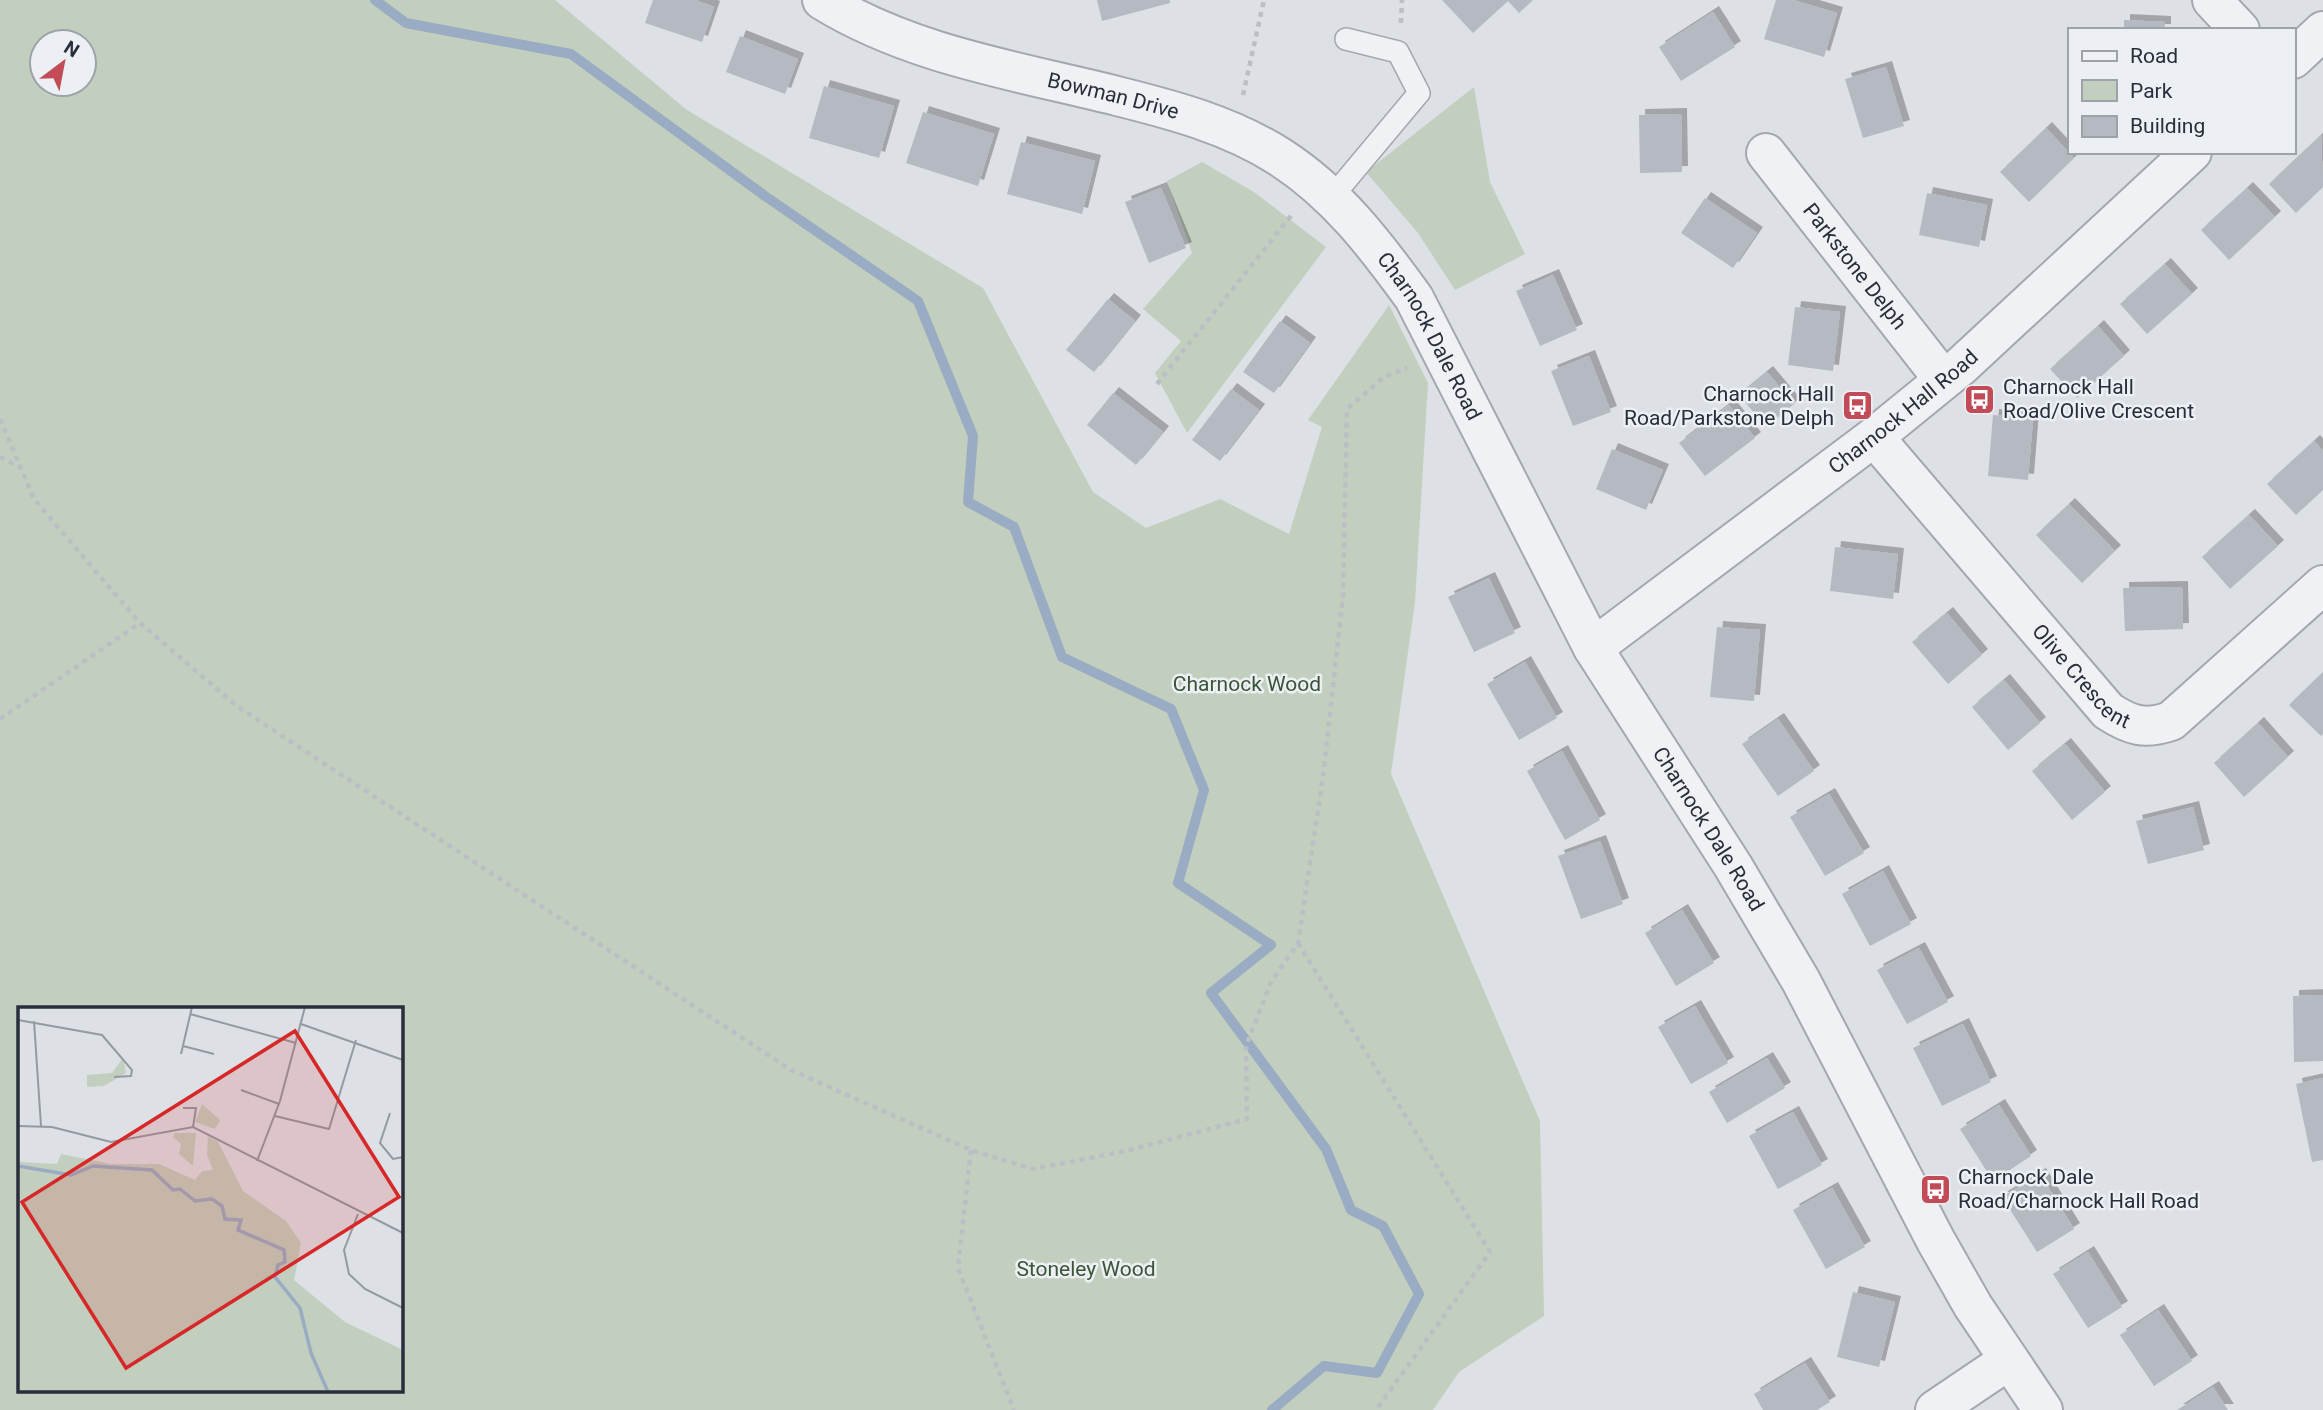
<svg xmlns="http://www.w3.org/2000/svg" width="2323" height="1410" viewBox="0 0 2323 1410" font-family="Roboto,sans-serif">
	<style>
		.green { fill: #c2cfbf; fill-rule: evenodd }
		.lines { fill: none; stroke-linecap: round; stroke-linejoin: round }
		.stream { stroke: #9aacc3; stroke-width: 10 }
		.building { fill: #b5b9c2; filter: url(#shadow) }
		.lane-casing { stroke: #a3a7af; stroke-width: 24 }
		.street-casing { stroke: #a3a7af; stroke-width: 42 }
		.path { stroke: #bbbec4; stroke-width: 4.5; stroke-dasharray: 5 5; stroke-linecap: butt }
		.lane { stroke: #eff1f4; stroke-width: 21 }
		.street { stroke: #eff1f4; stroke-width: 38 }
		.labels { text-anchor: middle; stroke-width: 5; stroke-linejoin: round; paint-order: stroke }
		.street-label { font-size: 21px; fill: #282e3b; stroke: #eceff3 }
		.poi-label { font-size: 21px; fill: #282e3b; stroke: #eceff3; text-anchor: start }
		.park-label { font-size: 21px; fill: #3b5536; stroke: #eceff3 }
		.inset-river { fill: none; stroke: #9aacc3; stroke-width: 3.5 }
		.inset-road { fill: none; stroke: #9599a1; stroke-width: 2 }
		.view { fill: #d62828; fill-opacity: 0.15; stroke: #d62828; stroke-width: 3.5 }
		.inset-edge { fill: none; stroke: #282e3b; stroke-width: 3.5 }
	</style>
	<defs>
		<filter id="shadow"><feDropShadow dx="6" dy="-6" stdDeviation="0" flood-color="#0004"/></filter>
	</defs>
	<rect width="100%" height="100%" fill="#dde0e5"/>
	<g class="green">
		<path d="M0,0h555l132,110 296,178 110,204 53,36 74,-29 69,35 33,-107 -14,-7 81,-115 39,78 -13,219 -24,172 149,347 4,195 -85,56 -26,38h-1433zM84,42v42h-42v-42zM19,1009h382v382h-382z"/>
		<polygon points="1474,87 1490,182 1525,254 1455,290 1418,233 1366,172"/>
		<polygon points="1202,162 1254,192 1326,247 1187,433 1155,373 1181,341 1143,309 1192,253 1167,181"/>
	</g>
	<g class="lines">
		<polyline class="stream" points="375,0 406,23 571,54 765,196 918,301 973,436 968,502 1014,527 1062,657 1171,709 1204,790 1178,883 1271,945 1211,993 1326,1149 1351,1210 1383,1226 1419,1294 1377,1373 1324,1366 1272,1410"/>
	</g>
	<g class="building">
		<polygon points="653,0 695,0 714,7 702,42 645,23"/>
		<polygon points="1097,0 1170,0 1170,3 1102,21"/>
		<polygon points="1442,0 1533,0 1519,13 1508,1 1473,33"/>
		<polygon points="1776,0 1793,0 1837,13 1824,57 1764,39"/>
		<polygon points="1713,12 1735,47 1681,81 1659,47"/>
		<polygon points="2124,20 2165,22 2165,30 2124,30"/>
		<polygon points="740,36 798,59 785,94 726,72"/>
		<polygon points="1886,67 1904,126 1863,138 1845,79"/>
		<polygon points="824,86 894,106 879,158 809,138"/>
		<polygon points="923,112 994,134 978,186 906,163"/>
		<polygon points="1681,114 1682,172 1640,173 1639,115"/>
		<polygon points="2046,128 2074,158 2029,202 2000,172"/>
		<polygon points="2321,135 2323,187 2296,213 2269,184"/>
		<polygon points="1021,142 1095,161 1082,214 1007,194"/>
		<polygon points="1161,188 1186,248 1149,263 1125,202"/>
		<polygon points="2247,188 2275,217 2229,260 2201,230"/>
		<polygon points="1927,193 1987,205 1979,247 1919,235"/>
		<polygon points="1705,198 1757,233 1733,268 1681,233"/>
		<polygon points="2165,264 2192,294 2147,334 2120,304"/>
		<polygon points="1553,275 1577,330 1540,346 1516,291"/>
		<polygon points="1108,299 1135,321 1094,372 1066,350"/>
		<polygon points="1795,307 1840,312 1833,371 1788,365"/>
		<polygon points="1280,321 1310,343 1274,393 1243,372"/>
		<polygon points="2098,326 2124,356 2077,398 2050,369"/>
		<polygon points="1589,356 1611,412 1573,426 1551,371"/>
		<polygon points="1767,372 1794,404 1766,427 1739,395"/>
		<polygon points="1231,389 1259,410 1220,461 1192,440"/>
		<polygon points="1113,393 1163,432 1136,465 1087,425"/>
		<polygon points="1729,405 1755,438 1705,476 1679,443"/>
		<polygon points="1993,415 2033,418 2028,480 1988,476"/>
		<polygon points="2314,441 2323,451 2323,490 2296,515 2267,484"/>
		<polygon points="1612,449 1663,470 1646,510 1596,489"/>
		<polygon points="2069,504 2115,551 2082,583 2036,535"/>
		<polygon points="2249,515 2278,546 2230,589 2202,557"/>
		<polygon points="1835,547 1898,554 1893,599 1830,591"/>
		<polygon points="1489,578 1515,633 1474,652 1448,597"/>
		<polygon points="2182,587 2183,629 2125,631 2123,588"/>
		<polygon points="1947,613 1982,655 1948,684 1912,642"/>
		<polygon points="1717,627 1760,630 1754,701 1710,697"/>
		<polygon points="1525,662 1557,718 1519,740 1487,684"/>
		<polygon points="2323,672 2323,734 2321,736 2289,705"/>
		<polygon points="2004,680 2040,723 2008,750 1972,707"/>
		<polygon points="1778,719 1814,771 1778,796 1742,744"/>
		<polygon points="2258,723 2288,757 2244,797 2214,763"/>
		<polygon points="2065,744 2105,792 2072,820 2032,771"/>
		<polygon points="1562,751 1600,820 1565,840 1527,771"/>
		<polygon points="1829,794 1864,853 1825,876 1790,817"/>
		<polygon points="2193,807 2204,850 2148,864 2136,821"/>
		<polygon points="1600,841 1623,904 1581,919 1558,856"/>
		<polygon points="1883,871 1911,924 1870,946 1842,894"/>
		<polygon points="1682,910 1714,963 1676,986 1645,933"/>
		<polygon points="1919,948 1948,1002 1907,1024 1877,970"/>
		<polygon points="2323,995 2323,1061 2294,1062 2293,996"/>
		<polygon points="1695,1006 1728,1063 1691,1084 1658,1027"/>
		<polygon points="1963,1024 1991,1082 1942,1106 1913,1048"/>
		<polygon points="1767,1058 1785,1088 1727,1123 1709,1092"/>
		<polygon points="2323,1078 2323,1160 2312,1162 2296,1084"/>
		<polygon points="1999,1105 2031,1156 1993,1181 1960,1129"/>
		<polygon points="1793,1112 1822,1165 1778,1189 1749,1136"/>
		<polygon points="2040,1174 2074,1229 2037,1252 2002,1197"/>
		<polygon points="1832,1188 1865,1247 1826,1269 1793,1210"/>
		<polygon points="2088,1252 2122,1307 2088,1328 2053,1274"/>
		<polygon points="1853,1292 1895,1302 1879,1367 1837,1357"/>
		<polygon points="2158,1310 2192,1361 2154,1386 2120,1335"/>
		<polygon points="1805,1363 1830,1402 1817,1410 1763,1410 1754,1394"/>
		<polygon points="2213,1387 2228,1410 2177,1410"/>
	</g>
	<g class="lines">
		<defs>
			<polyline id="lane" points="1332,197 1419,93 1398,52 1346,39"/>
			<g id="street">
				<path id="s1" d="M822,0c89,55 195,71 295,96 56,14 113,29 163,61 56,36 95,87 134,141l179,350 140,218 68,115 135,260 37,65 70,104"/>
				<polyline points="2212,0 2240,30"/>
				<polyline points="2293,59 2323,31"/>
				<path id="s2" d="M1766,153l177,226"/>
				<path id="s3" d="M1874,437l234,274c23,15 37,19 63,10l152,-136"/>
				<path id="s4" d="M1593,648l281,-211 86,-70 232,-215"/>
				<polyline points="1935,1410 2009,1360"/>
			</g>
		</defs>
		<use href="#lane" class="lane-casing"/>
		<use href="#street" class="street-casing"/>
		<g class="path">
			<polyline points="1401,23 1402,0"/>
			<polyline points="1243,95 1264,0"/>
			<polyline points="1157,384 1294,212"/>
			<polyline points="0,419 34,499 140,623 238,707 791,1070 971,1150 1033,1169 1126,1151 1247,1119 1246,1046 1271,982 1298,943 1323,777 1343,596 1347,409 1384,377 1407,368"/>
			<polyline points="0,457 20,467"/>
			<polyline points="0,719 140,623"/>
			<polyline points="1298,943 1490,1252 1376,1410"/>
			<polyline points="971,1150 958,1268 1014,1410"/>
		</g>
		<use href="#lane" class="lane"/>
		<use href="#street" class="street"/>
	</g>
	<defs>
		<symbol id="bus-square" viewBox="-11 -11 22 22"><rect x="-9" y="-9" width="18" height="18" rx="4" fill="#c24b58" stroke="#eceff3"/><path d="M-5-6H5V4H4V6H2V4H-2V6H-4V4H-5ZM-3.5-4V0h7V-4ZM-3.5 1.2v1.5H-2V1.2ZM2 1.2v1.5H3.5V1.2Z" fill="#fff"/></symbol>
	</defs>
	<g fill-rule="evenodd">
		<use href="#bus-square" x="1962" y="382" width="35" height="35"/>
		<use href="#bus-square" x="1840" y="388" width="35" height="35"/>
		<use href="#bus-square" x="1918" y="1172" width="35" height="35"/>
	</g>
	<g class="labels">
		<g class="street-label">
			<text dy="7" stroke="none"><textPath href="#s1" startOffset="308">Bowman Drive</textPath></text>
			<text dy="7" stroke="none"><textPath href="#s2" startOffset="144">Parkstone Delph</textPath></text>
			<text dy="7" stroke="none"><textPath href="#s1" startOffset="723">Charnock Dale Road</textPath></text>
			<text dy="7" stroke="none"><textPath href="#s4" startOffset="390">Charnock Hall Road</textPath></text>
			<text dy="7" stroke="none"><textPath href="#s3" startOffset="317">Olive Crescent</textPath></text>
			<text dy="7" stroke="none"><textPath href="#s1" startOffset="1290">Charnock Dale Road</textPath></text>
		</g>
		<g class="poi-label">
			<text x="2003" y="394">Charnock Hall<tspan x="2003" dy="24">Road/Olive Crescent</tspan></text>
			<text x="1834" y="401" text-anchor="end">Charnock Hall<tspan x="1834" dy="24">Road/Parkstone Delph</tspan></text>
			<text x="1958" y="1184">Charnock Dale<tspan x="1958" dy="24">Road/Charnock Hall Road</tspan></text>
		</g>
		<g class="park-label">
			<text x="1247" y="691">Charnock Wood</text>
			<text x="1086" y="1276">Stoneley Wood</text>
		</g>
	</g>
	<g transform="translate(18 1007)">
		<rect width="385" height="385" fill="#dde0e5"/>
		<path d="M105,51l3,15 -22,13 -17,1v-12l25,-2zM184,97l18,16 -5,9 -20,-7zM157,126h21l-3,33 -14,-12 2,-10 -8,-7zM190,129l10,6 25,49 43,30 15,22 -7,37 51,42 58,28v42h-385v-230l39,2 4,-10 50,10h48l36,16 7,-9 11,-1 -6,-15z" fill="#c2cfbf"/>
		<path class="inset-river" d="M0,159l53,9 22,-9 59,4 21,20 7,-1 15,12 17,-2 10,7 3,13 16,1 -3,10 46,20 1,12 -7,3 -3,12 25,31 11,45 17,39"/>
		<path class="inset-road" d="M172,7l106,29M0,13l84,15 30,35 -1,6 -17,1M16,14l7,105M283,17l102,36M165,39l31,8M163,47l11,-47M223,83l38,14M165,101h13l-3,19M372,106l-10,30 13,16 10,-2M257,109l54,13 27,-89M0,119l34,1 59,15 82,-15 210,106M239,154l23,-60 25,-94M340,207l-14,36 5,24 16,15 38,19"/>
		<path class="view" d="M277,24l104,166 -273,171 -104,-166z"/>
		<rect width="385" height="385" class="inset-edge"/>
	</g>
	<rect x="2068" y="28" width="228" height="126" fill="#eceff3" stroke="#9ea2a9" stroke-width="2"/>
	<rect x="2082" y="51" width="35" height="10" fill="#eff1f4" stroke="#9ea2a9" stroke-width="2"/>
	<text x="2130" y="63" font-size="21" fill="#282e3b">Road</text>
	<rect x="2082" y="80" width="35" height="21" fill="#c2cfbf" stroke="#9ea2a9" stroke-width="2"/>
	<text x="2130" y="98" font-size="21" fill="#282e3b">Park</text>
	<rect x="2082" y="116" width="35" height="21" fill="#b5b9c2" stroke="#9ea2a9" stroke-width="2"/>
	<text x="2130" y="133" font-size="21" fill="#282e3b">Building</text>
	<g transform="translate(63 63) rotate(32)"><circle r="33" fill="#eceff3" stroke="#9ea2a9" stroke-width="2"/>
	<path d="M0-5L12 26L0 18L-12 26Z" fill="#c24b58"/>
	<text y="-10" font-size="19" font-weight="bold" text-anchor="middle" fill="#282e3b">N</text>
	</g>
</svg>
